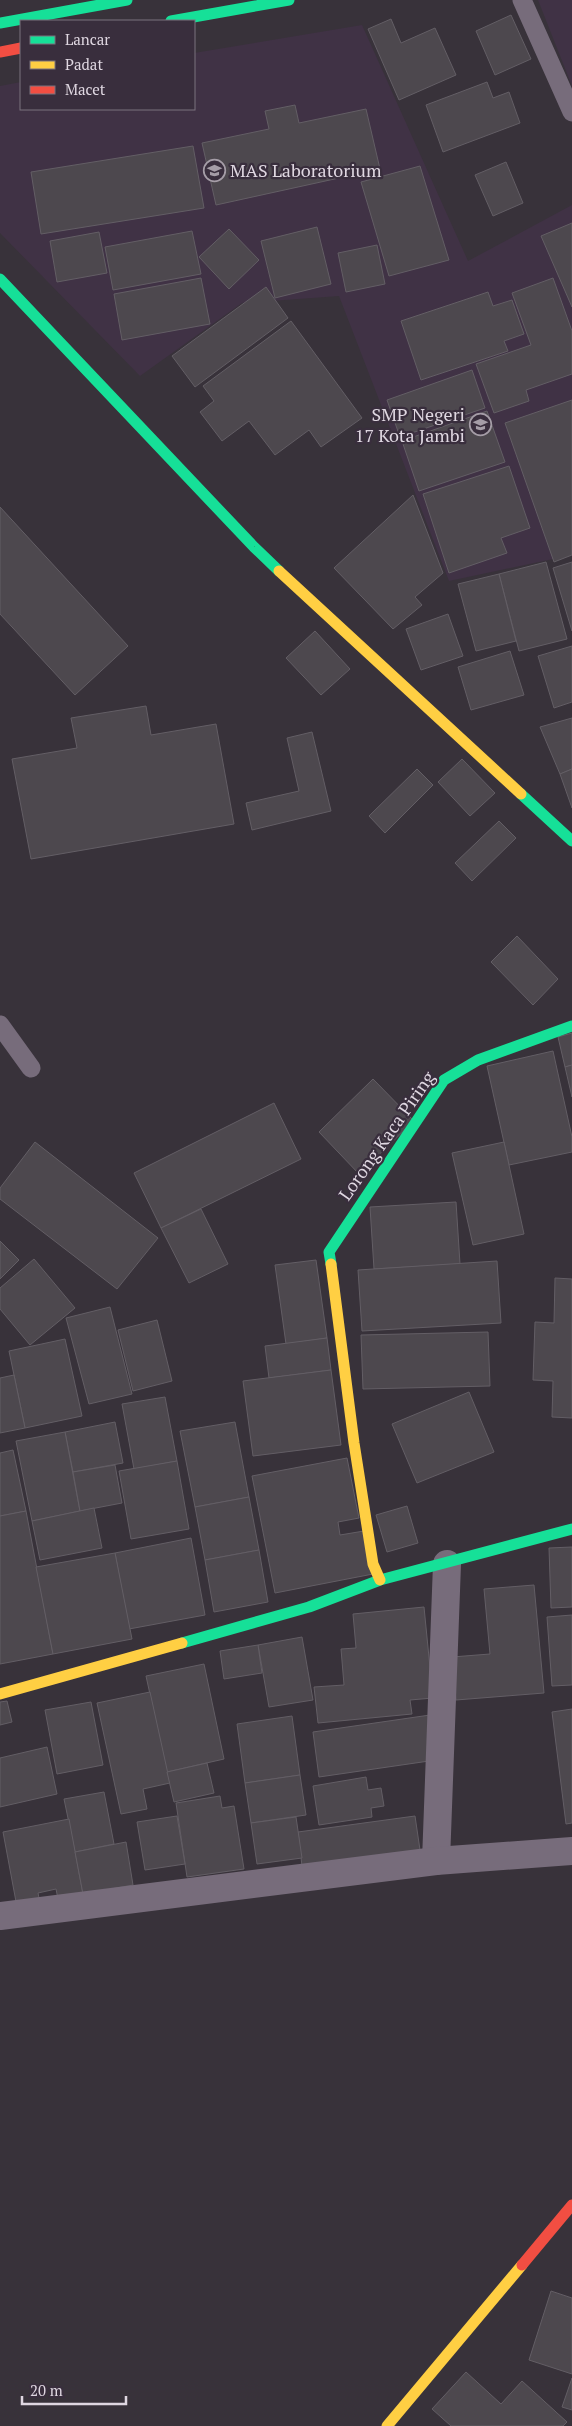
<svg xmlns="http://www.w3.org/2000/svg" width="572" height="2426" viewBox="0 0 572 2426" font-family="'PT Serif',serif">
	<style>
		.built { fill: #403245 }
		.building { fill: #4d484e; stroke: #635e65 }
		.lines { fill: none; stroke-linecap: round; stroke-linejoin: round }
		.lane { stroke: #776c7b; stroke-width: 19 }
		.street { stroke: #776c7b; stroke-width: 28 }
		.fast { stroke: #16e098; stroke-width: 11 }
		.slow { stroke: #ffcf43; stroke-width: 11 }
		.jam { stroke: #f24e42; stroke-width: 11 }
		.labels { text-anchor: middle; stroke-width: 4.5; stroke-linejoin: round; paint-order: stroke }
		.poi-label { font-size: 18px; fill: #dfd7e1; stroke: #392e3d; text-anchor: start }
		.street-label { font-size: 18px; fill: #dfd7e1; stroke: #392e3d }
	</style>
	<rect width="100%" height="100%" fill="#38323a"/>
	<g class="built">
		<polygon points="538,0 572,0 572,86"/>
		<polygon points="362,25 468,261 572,205 572,555 449,581 339,296 242,303 140,376 0,233 0,86 21,82 21,109 194,109 194,53"/>
	</g>
	<g class="building">
		<polygon points="511,15 531,59 495,75 476,31"/>
		<polygon points="391,19 401,43 435,28 456,75 399,100 368,29"/>
		<polygon points="487,82 493,98 509,92 520,123 443,152 426,105"/>
		<polygon points="295,105 299,123 366,109 380,169 216,205 202,143 269,129 265,111"/>
		<polygon points="193,146 204,208 41,234 31,172"/>
		<polygon points="506,162 523,203 493,216 475,175"/>
		<polygon points="420,166 449,260 389,276 361,182"/>
		<polygon points="572,223 572,307 541,236"/>
		<polygon points="317,227 331,284 275,298 261,241"/>
		<polygon points="229,229 259,260 229,289 199,257"/>
		<polygon points="192,231 201,274 113,290 105,247"/>
		<polygon points="99,232 107,273 57,282 50,241"/>
		<polygon points="377,245 385,284 346,292 338,253"/>
		<polygon points="201,278 210,324 122,340 114,294"/>
		<polygon points="553,278 572,331 572,374 526,390 529,401 494,413 476,364 531,345 512,293"/>
		<polygon points="266,287 288,318 195,387 172,356"/>
		<polygon points="488,292 493,306 512,300 524,334 504,341 508,351 421,380 401,321"/>
		<polygon points="291,321 362,418 321,447 309,430 275,455 249,421 222,441 200,412 214,401 203,386"/>
		<polygon points="472,370 485,408 400,437 387,400"/>
		<polygon points="572,400 572,555 554,562 505,423"/>
		<polygon points="487,411 505,462 419,491 402,441"/>
		<polygon points="509,466 530,528 501,538 507,553 449,573 423,494"/>
		<polygon points="413,495 443,573 415,597 422,605 393,629 334,568"/>
		<polygon points="0,507 128,646 75,695 0,614"/>
		<polygon points="546,562 567,639 519,651 499,574"/>
		<polygon points="572,562 572,631 553,568"/>
		<polygon points="499,574 516,641 476,651 458,584"/>
		<polygon points="448,614 463,656 421,670 406,629"/>
		<polygon points="315,631 350,669 321,695 286,658"/>
		<polygon points="572,646 572,702 554,708 538,656"/>
		<polygon points="510,651 524,695 471,710 458,667"/>
		<polygon points="146,706 151,735 216,724 234,824 31,859 12,759 77,748 71,718"/>
		<polygon points="572,718 572,769 560,774 540,727"/>
		<polygon points="312,732 331,811 252,830 246,803 299,791 287,738"/>
		<polygon points="462,759 495,793 470,816 438,782"/>
		<polygon points="417,769 433,785 385,833 369,816"/>
		<polygon points="572,769 572,808 560,774"/>
		<polygon points="499,821 516,838 472,881 455,863"/>
		<polygon points="517,936 558,979 533,1005 491,962"/>
		<polygon points="572,1033 572,1065 565,1067 558,1037"/>
		<polygon points="553,1051 572,1137 572,1152 509,1165 487,1066"/>
		<polygon points="572,1065 572,1097 565,1067"/>
		<polygon points="373,1079 414,1121 359,1174 319,1132"/>
		<polygon points="274,1103 301,1159 161,1228 134,1173"/>
		<polygon points="35,1142 158,1238 117,1289 0,1199 0,1188"/>
		<polygon points="504,1142 524,1234 473,1245 452,1153"/>
		<polygon points="456,1202 460,1264 374,1269 370,1207"/>
		<polygon points="201,1209 228,1264 189,1283 161,1228"/>
		<polygon points="0,1241 19,1260 0,1279"/>
		<polygon points="34,1259 75,1308 30,1345 0,1309 0,1288"/>
		<polygon points="316,1260 327,1338 286,1344 275,1265"/>
		<polygon points="497,1261 501,1323 362,1331 358,1270"/>
		<polygon points="555,1278 572,1279 572,1418 552,1417 553,1381 533,1380 535,1322 554,1323"/>
		<polygon points="110,1307 132,1394 89,1404 66,1318"/>
		<polygon points="157,1320 172,1381 133,1391 118,1330"/>
		<polygon points="488,1332 490,1386 363,1389 361,1335"/>
		<polygon points="327,1338 331,1370 269,1378 265,1346"/>
		<polygon points="65,1339 82,1416 25,1428 9,1351"/>
		<polygon points="331,1370 341,1445 253,1456 243,1381"/>
		<polygon points="14,1375 25,1428 0,1433 0,1378"/>
		<polygon points="469,1392 494,1452 417,1483 392,1424"/>
		<polygon points="165,1397 177,1461 134,1469 122,1404"/>
		<polygon points="115,1422 123,1463 73,1472 65,1432"/>
		<polygon points="235,1422 249,1497 195,1507 180,1431"/>
		<polygon points="65,1432 80,1511 32,1521 16,1441"/>
		<polygon points="13,1450 26,1511 0,1516 0,1453"/>
		<polygon points="347,1458 359,1518 338,1522 340,1535 364,1531 373,1574 275,1593 252,1476"/>
		<polygon points="177,1461 189,1529 131,1539 119,1471"/>
		<polygon points="115,1465 122,1503 80,1511 73,1472"/>
		<polygon points="249,1497 259,1550 205,1560 195,1507"/>
		<polygon points="407,1506 418,1543 387,1552 376,1515"/>
		<polygon points="94,1508 102,1548 40,1560 32,1521"/>
		<polygon points="26,1511 53,1654 0,1664 0,1516"/>
		<polygon points="191,1538 205,1615 129,1629 115,1553"/>
		<polygon points="572,1547 572,1607 551,1608 549,1548"/>
		<polygon points="259,1550 268,1602 214,1612 205,1560"/>
		<polygon points="115,1553 132,1639 53,1654 36,1567"/>
		<polygon points="534,1585 544,1693 456,1700 452,1657 490,1654 484,1589"/>
		<polygon points="424,1607 433,1698 410,1700 412,1714 318,1723 314,1687 344,1685 341,1649 356,1648 353,1614"/>
		<polygon points="572,1615 572,1685 552,1686 547,1617"/>
		<polygon points="302,1637 313,1700 269,1707 258,1645"/>
		<polygon points="258,1645 262,1673 224,1679 220,1651"/>
		<polygon points="204,1664 224,1759 167,1772 146,1676"/>
		<polygon points="150,1692 170,1783 143,1789 147,1809 121,1814 97,1703"/>
		<polygon points="7,1701 12,1722 0,1725 0,1702"/>
		<polygon points="91,1702 103,1765 57,1774 45,1710"/>
		<polygon points="572,1709 572,1823 566,1824 552,1712"/>
		<polygon points="430,1715 436,1760 319,1777 313,1732"/>
		<polygon points="292,1716 300,1775 245,1783 237,1724"/>
		<polygon points="47,1747 57,1794 0,1807 0,1758"/>
		<polygon points="207,1763 214,1793 174,1802 167,1772"/>
		<polygon points="300,1775 306,1815 251,1823 245,1783"/>
		<polygon points="366,1777 368,1790 381,1788 384,1806 371,1808 372,1817 319,1825 313,1786"/>
		<polygon points="104,1792 114,1844 75,1852 64,1799"/>
		<polygon points="220,1796 222,1808 234,1806 244,1869 187,1877 176,1803"/>
		<polygon points="177,1816 185,1864 145,1870 137,1822"/>
		<polygon points="415,1816 420,1850 302,1866 298,1832"/>
		<polygon points="296,1817 302,1858 257,1864 251,1823"/>
		<polygon points="69,1819 83,1894 58,1899 56,1889 38,1893 40,1903 17,1907 3,1832"/>
		<polygon points="126,1842 133,1885 83,1894 75,1852"/>
		<polygon points="551,2291 572,2298 572,2374 529,2360"/>
		<polygon points="466,2372 501,2404 522,2381 567,2422 563,2426 451,2426 432,2409"/>
		<polygon points="572,2378 572,2410 562,2407"/>
	</g>
	<g class="lines">
		<g class="lane">
			<polyline points="522,0 572,112"/>
			<polyline points="0,1025 31,1068"/>
		</g>
		<g class="street">
			<polyline points="436,1861 447,1564"/>
			<polyline points="0,1916 436,1861 572,1851"/>
		</g>
		<g class="fast">
			<polyline points="171,21 289,0"/>
			<polyline points="0,23 127,0"/>
			<polyline points="0,279 254,547 279,571"/>
			<polyline points="521,794 572,841"/>
			<polyline points="331,1264 329,1252 444,1080 478,1060 572,1026"/>
			<polyline points="182,1643 309,1607 380,1580 572,1529"/>
		</g>
		<g class="slow">
			<polyline points="279,571 521,794"/>
			<polyline points="331,1264 354,1443 373,1564 380,1580"/>
			<polyline points="0,1694 182,1643"/>
			<polyline points="387,2426 522,2265"/>
		</g>
		<g class="jam">
			<polyline points="0,52 21,48"/>
			<polyline points="522,2265 572,2205"/>
		</g>
	</g>
	<defs>
		<symbol id="school-ring" viewBox="-11 -11 22 22"><circle r="9.5" fill="#392e3d" stroke="#a59da7" stroke-width="1.5"/><path d="M0-5L7-2L0 1L-7-2ZM-4 1L0 2.5L4 1V4Q0 6-4 4Z" fill="#a59da7"/></symbol>
	</defs>
	<g fill-rule="evenodd">
		<use href="#school-ring" x="202" y="158" width="25" height="25"/>
		<use href="#school-ring" x="468" y="412" width="25" height="25"/>
	</g>
	<g class="labels">
		<g class="poi-label">
			<text x="230" y="177">MAS Laboratorium</text>
			<text x="465" y="421" text-anchor="end">SMP Negeri<tspan x="465" dy="21">17 Kota Jambi</tspan></text>
		</g>
		<g class="street-label">
			<text transform="translate(387 1136) rotate(-55)" y="6">Lorong Kaca Piring</text>
		</g>
	</g>
	<rect x="20" y="20" width="175" height="90" fill="#392e3d" stroke="#7b727f"/>
	<rect x="30" y="36" width="25" height="8" fill="#16e098" stroke="#7b727f"/>
	<text x="65" y="45" font-size="15" fill="#dfd7e1">Lancar</text>
	<rect x="30" y="61" width="25" height="8" fill="#ffcf43" stroke="#7b727f"/>
	<text x="65" y="70" font-size="15" fill="#dfd7e1">Padat</text>
	<rect x="30" y="86" width="25" height="8" fill="#f24e42" stroke="#7b727f"/>
	<text x="65" y="95" font-size="15" fill="#dfd7e1">Macet</text>
	<path d="M22 2396v8h104v-8" fill="none" stroke="#dfd7e1" stroke-width="2.5"/>
	<text x="30" y="2396" font-size="15" fill="#dfd7e1" stroke="#392e3d" stroke-width="4" paint-order="stroke">20 m</text>
</svg>
